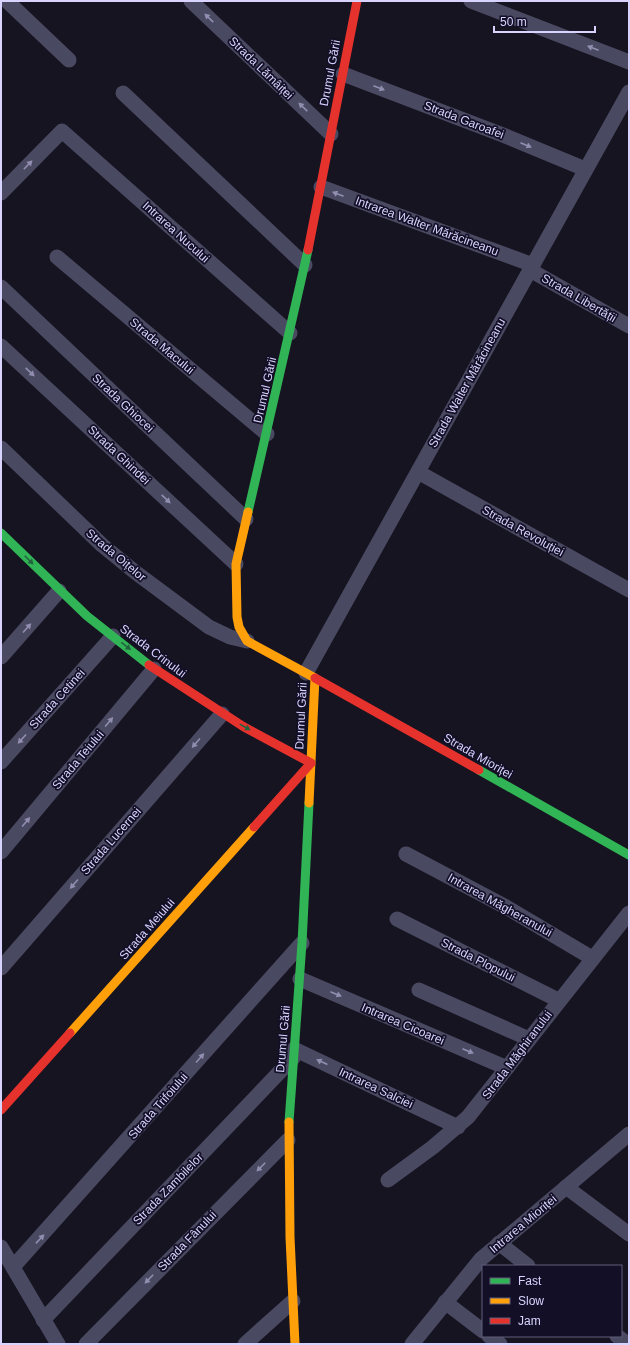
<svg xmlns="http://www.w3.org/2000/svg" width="630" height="1345" viewBox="0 0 630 1345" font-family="Helvetica,sans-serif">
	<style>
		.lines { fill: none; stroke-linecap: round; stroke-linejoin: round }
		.street { stroke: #4a4962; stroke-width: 15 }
		.fast { stroke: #30b455; stroke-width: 9 }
		.slow { stroke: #ff9f0a; stroke-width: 9 }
		.jam { stroke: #e5322d; stroke-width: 9 }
		.oneway { fill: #928eb0 }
		.oneway2 { fill: #22623e }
		.labels { text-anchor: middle; stroke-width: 3.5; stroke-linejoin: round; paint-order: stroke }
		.street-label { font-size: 12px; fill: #d9d4ff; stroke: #130f26 }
	</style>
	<rect width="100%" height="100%" fill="#161421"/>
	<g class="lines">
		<g class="street">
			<polyline points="7,1 69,60"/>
			<polyline points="191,1 331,134"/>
			<polyline points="471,1 629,62"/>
			<polyline points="343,74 503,135 585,169"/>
			<polyline points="123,93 305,265"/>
			<polyline points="321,187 533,265"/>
			<polyline points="1,193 62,131 290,333"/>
			<polyline points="57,257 267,434"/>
			<polyline points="530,270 629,326"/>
			<polyline points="1,287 246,519"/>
			<polyline points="1,346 236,564"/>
			<polyline points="1,448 102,545 135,572 209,627 230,637 247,641"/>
			<polyline points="418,472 629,590"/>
			<polyline points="1,657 59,591"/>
			<polyline points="306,673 629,92"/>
			<polyline points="1,762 113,636"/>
			<polyline points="1,852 154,669"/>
			<polyline points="406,854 506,907 592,958"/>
			<polyline points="397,919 558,1000"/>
			<polyline points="1,968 222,714"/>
			<polyline points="300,979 507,1068"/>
			<polyline points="419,990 529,1039"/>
			<polyline points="294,1049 458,1127"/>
			<polyline points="388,1180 433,1147 468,1117 629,913"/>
			<polyline points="566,1187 629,1234"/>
			<polyline points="499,1243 528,1266"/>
			<polyline points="1,1247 58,1344"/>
			<polyline points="13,1267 302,943"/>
			<polyline points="445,1302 483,1331"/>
			<polyline points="43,1320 293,1058"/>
			<polyline points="489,1336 500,1344"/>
			<polyline points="617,1336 628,1344"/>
			<polyline points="86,1344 288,1140"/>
			<polyline points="245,1344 293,1301"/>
			<polyline points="412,1344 481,1259 629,1134"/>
		</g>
		<g class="fast">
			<polyline points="248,512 308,250"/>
			<polyline points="1,533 87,616 149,665"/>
			<polyline points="479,770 629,855"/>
			<polyline points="289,1122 302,943 309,803"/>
		</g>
		<g class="slow">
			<polyline points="248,512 236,564 237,617 239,627 247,641 315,678 309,803"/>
			<polyline points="70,1033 254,827"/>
			<polyline points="289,1122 290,1237 295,1344"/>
		</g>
		<g class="jam">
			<polyline points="308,250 357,1"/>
			<polyline points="149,665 244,727 311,763 254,827"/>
			<polyline points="315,678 479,770"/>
			<polyline points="1,1110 70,1033"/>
		</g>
	</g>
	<defs><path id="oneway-solid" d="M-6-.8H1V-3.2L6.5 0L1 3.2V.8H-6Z"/></defs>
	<g class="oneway">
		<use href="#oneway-solid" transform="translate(209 18) rotate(-136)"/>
		<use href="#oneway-solid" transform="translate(593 48) rotate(-159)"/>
		<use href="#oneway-solid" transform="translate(379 88) rotate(21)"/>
		<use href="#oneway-solid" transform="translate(303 107) rotate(-136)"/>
		<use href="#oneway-solid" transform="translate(526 145) rotate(23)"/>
		<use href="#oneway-solid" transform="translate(28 165) rotate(-46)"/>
		<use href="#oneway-solid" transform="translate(338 194) rotate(-159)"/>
		<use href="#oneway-solid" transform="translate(30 372) rotate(43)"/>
		<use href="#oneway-solid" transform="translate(166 499) rotate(43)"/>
		<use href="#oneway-solid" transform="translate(27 628) rotate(-48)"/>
		<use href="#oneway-solid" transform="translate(109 722) rotate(-50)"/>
		<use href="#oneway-solid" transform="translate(22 739) rotate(132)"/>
		<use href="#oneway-solid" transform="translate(196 743) rotate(131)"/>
		<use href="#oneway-solid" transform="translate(26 822) rotate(-50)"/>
		<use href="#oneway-solid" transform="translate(74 884) rotate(131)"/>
		<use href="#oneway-solid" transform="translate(336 994) rotate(23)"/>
		<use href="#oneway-solid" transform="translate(468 1051) rotate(23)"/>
		<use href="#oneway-solid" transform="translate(200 1058) rotate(-49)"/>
		<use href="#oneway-solid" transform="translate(322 1062) rotate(-155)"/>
		<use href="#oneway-solid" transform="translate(261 1167) rotate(135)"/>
		<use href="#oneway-solid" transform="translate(40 1239) rotate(-47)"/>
		<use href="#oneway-solid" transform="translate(149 1279) rotate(134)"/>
	</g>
	<g class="oneway2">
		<use href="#oneway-solid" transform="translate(29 560) rotate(45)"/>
		<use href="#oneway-solid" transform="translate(126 646) rotate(38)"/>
		<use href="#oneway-solid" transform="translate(245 727) rotate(29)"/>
	</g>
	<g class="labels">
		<g class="street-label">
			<text transform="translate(261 68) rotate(44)" y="4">Strada Lămâiței</text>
			<text transform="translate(330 73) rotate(-79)" y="4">Drumul Gării</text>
			<text transform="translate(464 120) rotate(21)" y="4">Strada Garoafei</text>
			<text transform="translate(427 226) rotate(20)" y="4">Intrarea Walter Mărăcineanu</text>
			<text transform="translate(176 232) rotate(42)" y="4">Intrarea Nucului</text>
			<text transform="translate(579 298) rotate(30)" y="4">Strada Libertății</text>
			<text transform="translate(162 346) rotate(40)" y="4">Strada Macului</text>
			<text transform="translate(467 383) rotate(-61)" y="4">Strada Walter Mărăcineanu</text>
			<text transform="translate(265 390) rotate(-77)" y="4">Drumul Gării</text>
			<text transform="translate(123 403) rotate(43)" y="4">Strada Ghiocei</text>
			<text transform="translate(119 455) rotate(43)" y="4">Strada Ghindei</text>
			<text transform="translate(523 531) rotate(29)" y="4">Strada Revoluției</text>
			<text transform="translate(116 555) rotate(40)" y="4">Strada Oițelor</text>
			<text transform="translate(153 651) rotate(37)" y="4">Strada Crinului</text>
			<text transform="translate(57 699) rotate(-48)" y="4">Strada Cetinei</text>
			<text transform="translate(301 716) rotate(-87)" y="4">Drumul Gării</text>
			<text transform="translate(478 756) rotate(30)" y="4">Strada Mioriței</text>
			<text transform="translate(78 760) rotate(-50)" y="4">Strada Teiului</text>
			<text transform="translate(111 841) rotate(-49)" y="4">Strada Lucernei</text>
			<text transform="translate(500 905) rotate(29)" y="4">Intrarea Măgheranului</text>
			<text transform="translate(147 929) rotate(-49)" y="4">Strada Meiului</text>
			<text transform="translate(478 960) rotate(27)" y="4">Strada Plopului</text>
			<text transform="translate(403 1024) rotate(23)" y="4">Intrarea Cicoarei</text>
			<text transform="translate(283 1039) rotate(-85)" y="4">Drumul Gării</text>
			<text transform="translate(517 1055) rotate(-53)" y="4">Strada Măghiranului</text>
			<text transform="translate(376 1088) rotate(25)" y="4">Intrarea Salciei</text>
			<text transform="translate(158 1106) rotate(-49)" y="4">Strada Trifoiului</text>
			<text transform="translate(168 1189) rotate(-46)" y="4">Strada Zambilelor</text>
			<text transform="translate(523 1224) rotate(-40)" y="4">Intrarea Mioriței</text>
			<text transform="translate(187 1241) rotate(-46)" y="4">Strada Fânului</text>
		</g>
	</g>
	<rect width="630" height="1345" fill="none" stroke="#d9d4ff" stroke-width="4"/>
	<rect x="482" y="1265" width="140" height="72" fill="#130f26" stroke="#625e7d"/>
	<rect x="490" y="1278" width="20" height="6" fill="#30b455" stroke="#625e7d"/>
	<text x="518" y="1285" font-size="12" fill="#d9d4ff">Fast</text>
	<rect x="490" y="1298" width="20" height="6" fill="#ff9f0a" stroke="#625e7d"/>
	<text x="518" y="1305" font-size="12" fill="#d9d4ff">Slow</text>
	<rect x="490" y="1318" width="20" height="6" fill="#e5322d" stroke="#625e7d"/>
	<text x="518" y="1325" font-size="12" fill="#d9d4ff">Jam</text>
	<path d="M494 26v6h101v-6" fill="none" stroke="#d9d4ff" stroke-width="2"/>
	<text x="500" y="26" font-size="12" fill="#d9d4ff" stroke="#130f26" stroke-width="3" paint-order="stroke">50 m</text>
</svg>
